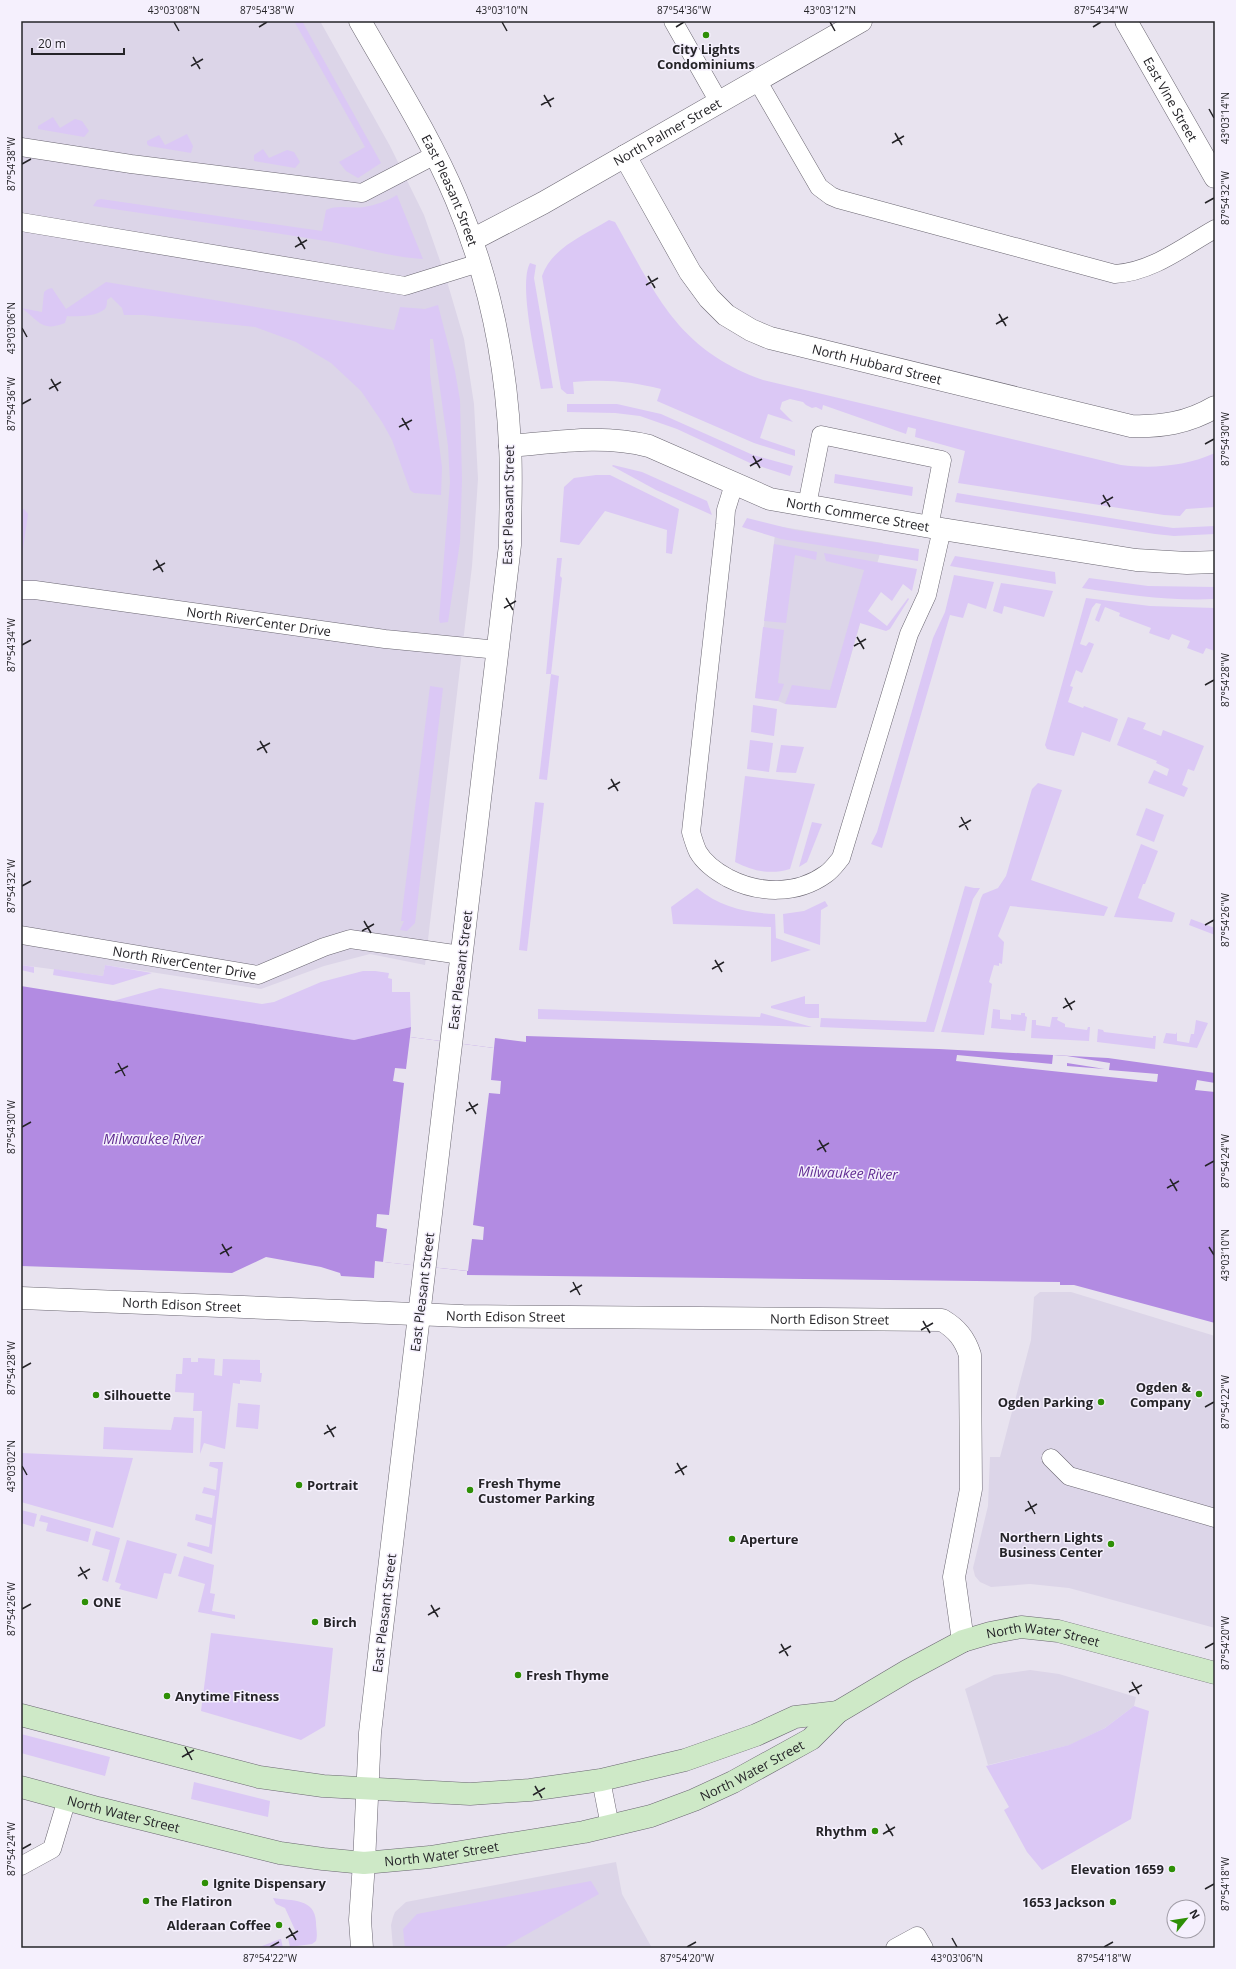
<svg xmlns="http://www.w3.org/2000/svg" width="1236" height="1969" viewBox="0 0 1236 1969" font-family="'Open Sans',sans-serif">
	<style>
		.built { fill: #dcd5e8 }
		.green { fill: #dbc8f5 }
		.water { fill: #b28be2 }
		.pier { fill: #e8e3ef; fill-rule: evenodd }
		.lines { fill: none; stroke-linecap: round; stroke-linejoin: round }
		.service-casing { stroke: #6a6671; stroke-width: 19 }
		.minor-casing { stroke: #6a6671; stroke-width: 23 }
		.tertiary-casing { stroke: #6a6671; stroke-width: 23 }
		.secondary-casing { stroke: #6a6671; stroke-width: 23 }
		.service { stroke: #fff; stroke-width: 18 }
		.minor { stroke: #fff; stroke-width: 22 }
		.tertiary { stroke: #fff; stroke-width: 22 }
		.secondary { stroke: #cee9c7; stroke-width: 22 }
		.ticks { fill: none; stroke: #252428; stroke-width: 1.5 }
		.poi-dot { fill: #2e8f06; stroke: #f5f0fd; stroke-width: 1.5 }
		.labels { text-anchor: middle; stroke-width: 3; stroke-linejoin: round; paint-order: stroke }
		.poi-label { font-size: 13px; font-weight: bold; fill: #252428; stroke: #f5f0fd; text-anchor: start }
		.street-label { font-size: 13px; fill: #252428; stroke: #f5f0fd }
		.water-label { font-size: 14px; font-style: italic; fill: #612d92; stroke: #f5f0fd }
		.neatline { fill: none; stroke: #252428; stroke-width: 1.5 }
		.ticks-label { font-size: 10px; text-anchor: middle; fill: #252428 }
	</style>
	<rect width="100%" height="100%" fill="#e8e3ef"/>
	<g class="built">
		<polygon points="21,21 320,21 390,146 424,215 446,278 464,339 474,404 478,479 472,566 425,965 370,954 324,966 261,989 105,965 103,976 21,965"/>
		<polygon points="776,526 883,543 836,708 785,704 778,701 755,698"/>
		<polygon points="1040,1292 1071,1292 1215,1336 1215,1628 1069,1588 1030,1584 991,1587 980,1582 975,1576 973,1568 988,1506 990,1457 1000,1457 1031,1340 1034,1297"/>
		<polygon points="1030,1670 1059,1674 1136,1697 1134,1706 1105,1728 1070,1745 988,1765 965,1689 994,1675"/>
		<polygon points="616,1862 622,1894 652,1948 393,1948 391,1925 393,1917 395,1912 406,1902"/>
	</g>
	<g class="green">
		<polygon points="294,21 302,21 381,163 358,178 346,171 339,162 365,147"/>
		<polygon points="53,117 60,128 75,119 82,121 89,131 84,137 38,129 38,126"/>
		<polygon points="187,134 193,146 191,153 149,146 147,144 147,141 159,135 165,145"/>
		<polygon points="263,149 269,158 287,150 294,152 300,162 295,168 254,161 254,155"/>
		<path d="M397,195l26,64c-35,-2 -69,-14 -104,-19 -75,-12 -151,-23 -226,-34l4,-6 4,-1 221,32 4,-21c12,-6 25,-1 38,-3 12,-2 23,-6 33,-12z"/>
		<path d="M609,220l6,2c42,74 62,127 148,158l358,85c32,4 65,1 94,-12v54l-29,2 -6,7 -16,-1 -206,-32 7,-32 -50,-14 1,-8 -8,-2 -2,7 -83,-29 -1,5 -6,-3 -4,1 -6,-3 -3,-3 -13,-3 -8,3 -2,7 13,13 -25,-8 -8,24 35,12v6l-41,-13 -97,-42 4,-12c-31,-8 -56,-10 -88,-7l1,12h-7l-6,-5 -19,-113c10,-29 43,-41 67,-56z"/>
		<path d="M530,263l6,2 -2,13 19,110 -12,1c-4,-27 -23,-104 -11,-126z"/>
		<path d="M106,282l288,48 6,-23 25,2 13,-4 17,66 5,29 2,80 -2,62 -12,80 -8,1 -1,-4 11,-137 -2,-36 -15,-107h-3v35l12,93 -1,28 -27,-2 -4,-3 -18,-50 -10,-18 -21,-31 -30,-28 -35,-21 -41,-15 -112,-12h-19l-2,-7 -11,-11 -4,3c0,4 0,9 -5,11 -7,5 -27,6 -35,5l-2,7c-23,9 -25,-1 -42,-14l-2,2v-3l21,4 2,-20 4,-3 4,-1 14,21z"/>
		<polygon points="567,404 617,404 661,414 753,455 793,466 790,476 750,463 677,429 640,416 615,413 567,412"/>
		<polygon points="613,465 642,472 707,501 712,515 656,490 612,466"/>
		<polygon points="835,474 913,487 912,496 834,483"/>
		<polygon points="596,475 610,475 679,509 672,554 666,553 667,530 605,511 579,545 560,542 564,487 574,478"/>
		<polygon points="957,493 1153,525 1173,528 1215,526 1215,534 1174,536 1155,534 955,502"/>
		<polygon points="21,509 24,509 28,514 21,563"/>
		<polygon points="747,518 795,530 919,549 918,561 781,539 742,527"/>
		<polygon points="774,544 817,552 816,560 795,555 786,623 764,621"/>
		<polygon points="824,553 917,569 912,591 903,584 892,601 881,592 868,611 887,626 908,598 909,599 890,629 886,631 860,623 836,708 785,704 792,685 830,690 864,570 826,561"/>
		<polygon points="955,556 1055,572 1056,584 950,566"/>
		<polygon points="557,558 562,558 560,576 562,578 551,674 546,674"/>
		<polygon points="954,575 994,582 986,609 968,603 963,618 950,615 882,848 871,844 877,832 933,638 945,612"/>
		<path d="M1089,578l59,8 67,1v12c-45,2 -88,-4 -133,-11z"/>
		<polygon points="1001,583 1053,591 1044,617 1004,606 1002,614 993,611"/>
		<polygon points="1086,598 1150,606 1215,608 1215,651 1206,648 1203,654 1187,648 1190,641 1172,634 1169,640 1149,633 1151,628 1119,616 1120,613 1105,607 1099,622 1095,620 1101,604 1096,603 1092,608 1080,644 1086,646 1089,642 1094,644 1082,673 1076,670 1070,686 1073,687 1068,702 1083,708 1084,706 1118,719 1110,742 1082,732 1074,756 1047,749 1045,745"/>
		<polygon points="763,627 784,630 778,683 784,684 778,701 755,698"/>
		<polygon points="551,674 559,676 547,780 539,779"/>
		<polygon points="430,686 443,688 415,923 407,931 400,930 404,921 401,921"/>
		<polygon points="753,705 777,709 774,736 751,732"/>
		<polygon points="1128,717 1146,723 1143,729 1161,736 1163,730 1204,746 1194,771 1188,769 1182,785 1188,788 1184,797 1148,783 1154,770 1167,776 1169,769 1156,763 1157,761 1117,745"/>
		<polygon points="750,740 773,743 769,772 747,769"/>
		<polygon points="781,745 804,747 796,773 776,772"/>
		<path d="M745,776l70,8 -25,85c-19,6 -38,2 -55,-7z"/>
		<polygon points="1038,783 1062,790 1031,880 1108,907 1104,916 1010,906 998,936 1004,942 1002,964 999,963 999,966 994,965 989,982 992,984 984,1035 941,1032 981,898 983,894 998,888 1006,876 1032,789"/>
		<polygon points="535,802 544,803 527,951 519,950"/>
		<polygon points="1146,808 1164,815 1154,842 1136,835"/>
		<polygon points="812,822 822,824 807,862 799,867"/>
		<polygon points="1141,844 1158,851 1145,884 1143,884 1138,898 1175,913 1172,922 1114,917"/>
		<polygon points="965,886 974,888 980,888 973,899 934,1032 820,1027 821,1018 926,1022"/>
		<path d="M697,888c23,19 49,25 78,26l1,24 35,12 -40,12v-35l-98,-3 -2,-17z"/>
		<polygon points="825,901 828,906 821,910 820,945 784,933 783,914 804,911"/>
		<polygon points="1191,919 1215,928 1215,935 1189,925"/>
		<polygon points="21,965 34,967 34,973 21,970"/>
		<polygon points="105,965 152,973 113,985 53,975 54,969 103,976"/>
		<polygon points="363,971 375,971 389,973 388,978 392,979 392,992 410,992 411,1027 354,1040 113,1001 160,988 262,1004 274,1002 321,982"/>
		<polygon points="805,996 805,1004 819,1004 819,1018 809,1018 771,1008 771,1006"/>
		<polygon points="538,1009 760,1017 761,1013 812,1027 538,1019"/>
		<polygon points="993,1009 1000,1010 1000,1019 1011,1020 1011,1014 1021,1015 1021,1013 1025,1013 1025,1016 1027,1017 1025,1031 991,1028"/>
		<polygon points="1052,1017 1058,1017 1057,1020 1065,1024 1065,1027 1087,1030 1088,1027 1090,1027 1089,1041 1031,1038 1032,1020 1036,1020 1036,1025 1050,1027"/>
		<polygon points="1196,1020 1208,1023 1197,1048 1163,1043 1166,1033 1176,1034 1177,1032 1177,1041 1189,1043 1191,1034 1194,1034"/>
		<polygon points="1098,1029 1103,1030 1104,1032 1153,1038 1153,1036 1156,1036 1155,1049 1097,1042"/>
		<polygon points="183,1358 191,1358 191,1362 198,1362 198,1358 215,1359 214,1375 222,1376 223,1359 260,1360 260,1373 262,1373 261,1382 240,1380 240,1384 233,1383 225,1449 204,1443 200,1454 202,1411 193,1411 194,1393 175,1392 176,1374 182,1374"/>
		<polygon points="238,1403 260,1405 258,1429 236,1427"/>
		<polygon points="174,1417 194,1418 193,1453 103,1449 104,1427 171,1430"/>
		<polygon points="21,1453 133,1458 113,1528 21,1502"/>
		<polygon points="210,1462 223,1462 212,1554 187,1546 188,1542 209,1547 212,1525 195,1520 196,1514 212,1518 215,1496 202,1493 204,1487 216,1490 218,1469 209,1466"/>
		<polygon points="21,1510 37,1514 34,1527 21,1523"/>
		<polygon points="41,1515 91,1529 88,1542 46,1531 48,1523 39,1521"/>
		<polygon points="96,1531 120,1538 108,1582 102,1580 110,1550 92,1545"/>
		<polygon points="127,1540 177,1554 171,1574 164,1573 157,1599 119,1589 121,1584 115,1582"/>
		<polygon points="184,1556 214,1565 210,1593 215,1594 212,1611 235,1615 235,1619 198,1612 205,1584 178,1576"/>
		<polygon points="211,1633 333,1648 325,1726 301,1740 201,1711"/>
		<polygon points="1134,1706 1149,1711 1131,1819 1042,1870 1027,1852 1004,1810 1009,1807 986,1766 1069,1745 1105,1728"/>
		<polygon points="21,1734 110,1757 105,1776 21,1753"/>
		<polygon points="194,1782 270,1801 268,1817 191,1799"/>
		<polygon points="591,1881 599,1894 502,1948 405,1948 403,1929 417,1914"/>
		<path d="M273,1898c19,3 42,0 43,24 0,7 2,13 0,19l-4,3 -22,3 -2,-9 5,-1 3,-5 -11,-24 -9,-4z"/>
		<polygon points="281,1939 283,1948 257,1948 280,1939"/>
	</g>
	<polygon class="water" points="21,986 354,1040 411,1027 410,1037 494,1048 495,1038 526,1042 526,1036 939,1049 1108,1058 1215,1073 1215,1323 1074,1285 1060,1285 1060,1282 467,1275 467,1271 375,1261 374,1278 341,1276 340,1273 321,1267 266,1257 232,1273 21,1266"/>
	<g class="pier">
		<polygon points="410,1037 494,1048 491,1080 501,1081 500,1094 489,1093 473,1225 484,1227 483,1240 472,1239 468,1271 383,1262 387,1229 376,1227 377,1214 389,1215 404,1083 393,1081 395,1068 406,1069"/>
		<path d="M957,1055l95,9 1,-9 14,1 43,7 -1,7 49,4 -1,8 -201,-21zM1067,1063l38,6 -38,-3z"/>
		<polygon points="1197,1080 1215,1083 1215,1092 1195,1090"/>
	</g>
	<g class="lines">
		<defs>
			<g id="service">
				<polyline points="673,21 719,102"/>
				<path d="M757,80l62,107 12,9 7,3 277,75c37,-2 68,-27 100,-45"/>
				<polyline points="21,147 131,164 362,193 435,155"/>
				<polyline points="21,222 405,286 479,263"/>
				<path d="M734,484l-8,26 -1,14 -34,308c2,7 4,14 7,20 7,12 19,20 30,26 31,16 69,17 98,-4 6,-4 10,-10 15,-16l68,-224 18,-39 15,-66"/>
				<polyline points="807,505 821,435 942,460 929,527"/>
				<path id="s1" d="M21,590h14l350,49 113,11"/>
				<path id="s2" d="M21,935l237,40 66,-28 26,-8 111,16"/>
				<polyline points="1051,1458 1069,1476 1215,1518"/>
				<polyline points="601,1780 610,1826"/>
				<polyline points="21,1866 52,1849 67,1799"/>
				<polyline points="895,1948 917,1936 924,1948"/>
			</g>
			<g id="minor">
				<path id="s3" d="M1126,21l89,156"/>
				<path id="s4" d="M625,156l65,116 19,26 17,17 25,15 19,8 361,88c30,1 57,-3 84,-19"/>
				<path id="s5" d="M472,240l71,-37 318,-182"/>
				<path id="s6" d="M510,446c47,-4 93,-12 139,0l121,53 172,30 194,31 51,3 28,-1"/>
				<path id="s7" d="M21,1298l442,18 479,4c15,9 23,19 28,35l1,134 -17,88 9,64"/>
				<polyline points="362,1948 360,1920 364,1863"/>
			</g>
			<g id="tertiary">
				<path id="s8" d="M360,21c33,58 70,116 96,178 33,78 50,162 54,246 2,33 0,67 0,100l-131,1109 -9,79 -6,130"/>
			</g>
			<g id="secondary">
				<polyline points="21,1715 259,1777 323,1786 470,1794 530,1790 601,1780 685,1760 756,1735 795,1717 838,1712"/>
				<path id="s9" d="M21,1787l77,21 182,45 43,6 41,4 66,-6 154,-25 67,-16 43,-16 39,-18 78,-43 27,-27 69,-41 56,-30 27,-8 31,-6 37,4 157,42"/>
			</g>
		</defs>
		<use href="#service" class="service-casing"/>
		<use href="#minor" class="minor-casing"/>
		<use href="#tertiary" class="tertiary-casing"/>
		<use href="#secondary" class="secondary-casing"/>
		<use href="#service" class="service"/>
		<use href="#minor" class="minor"/>
		<use href="#tertiary" class="tertiary"/>
		<use href="#secondary" class="secondary"/>
	</g>
	<path class="ticks" d="M174,22l5,9M502,22l5,9M830,22l5,9M259,27l8,-5M676,27l8,-5M1093,27l8,-5M193,57l7,12M191,66l12,-7M544,95l7,12M541,105l13,-7M1209,109l5,9M895,133l7,12M892,143l12,-7M22,164l9,-5M1205,203l9,-5M298,237l7,12M295,247l12,-7M648,276l7,12M646,285l12,-7M999,314l7,12M996,324l12,-7M22,328l5,9M51,379l7,12M49,389l12,-7M22,404l9,-5M402,418l7,12M399,427l13,-7M1205,444l9,-5M753,456l7,12M750,466l12,-7M1103,495l7,12M1101,504l12,-7M156,560l7,12M153,570l12,-7M506,598l7,12M504,608l12,-7M857,637l7,12M22,645l9,-5M854,646l12,-7M1205,685l9,-5M260,741l7,12M257,750l13,-7M611,779l7,12M608,789l12,-7M961,817l7,13M959,827l12,-7M22,886l9,-5M364,921l7,12M1205,925l9,-5M362,931l12,-7M715,960l7,12M712,969l12,-7M1065,998l7,12M1063,1008l12,-7M118,1063l7,13M115,1073l13,-7M469,1102l7,12M466,1111l12,-7M22,1127l9,-5M819,1140l7,12M817,1150l12,-7M1205,1166l9,-5M1170,1179l7,12M1167,1188l12,-7M222,1244l7,12M1209,1247l5,8M220,1254l12,-7M573,1282l7,13M570,1292l12,-7M923,1321l7,12M921,1330l12,-7M22,1368l9,-5M1205,1407l9,-5M327,1425l7,12M324,1434l12,-7M677,1463l7,12M22,1466l5,9M675,1473l12,-7M1028,1501l7,13M1025,1511l12,-7M80,1567l7,12M78,1576l12,-7M431,1605l7,12M22,1609l9,-5M428,1615l12,-7M781,1644l7,12M1205,1648l9,-5M779,1653l12,-7M1132,1682l7,12M1129,1692l13,-7M185,1747l7,13M182,1757l12,-7M535,1786l7,12M533,1795l12,-7M886,1824l7,12M883,1834l12,-7M22,1849l9,-5M1205,1889l9,-5M289,1928l7,12M286,1938l12,-7M952,1938l5,9M270,1947l9,-5M687,1947l9,-5M1104,1947l9,-5"/>
	<g class="poi-dot">
		<circle cx="706" cy="35" r="4"/>
		<circle cx="1199" cy="1394" r="4"/>
		<circle cx="96" cy="1395" r="4"/>
		<circle cx="1101" cy="1402" r="4"/>
		<circle cx="299" cy="1485" r="4"/>
		<circle cx="470" cy="1490" r="4"/>
		<circle cx="732" cy="1539" r="4"/>
		<circle cx="1111" cy="1544" r="4"/>
		<circle cx="85" cy="1602" r="4"/>
		<circle cx="315" cy="1622" r="4"/>
		<circle cx="518" cy="1675" r="4"/>
		<circle cx="167" cy="1696" r="4"/>
		<circle cx="875" cy="1831" r="4"/>
		<circle cx="1172" cy="1869" r="4"/>
		<circle cx="205" cy="1883" r="4"/>
		<circle cx="146" cy="1901" r="4"/>
		<circle cx="1113" cy="1902" r="4"/>
		<circle cx="279" cy="1925" r="4"/>
	</g>
	<g class="labels">
		<g class="poi-label">
			<text x="706" y="54" text-anchor="middle">City Lights<tspan x="706" dy="15">Condominiums</tspan></text>
			<text x="1191" y="1392" text-anchor="end">Ogden &amp;<tspan x="1191" dy="15">Company</tspan></text>
			<text x="104" y="1400">Silhouette</text>
			<text x="1093" y="1407" text-anchor="end">Ogden Parking</text>
			<text x="478" y="1488">Fresh Thyme<tspan x="478" dy="15">Customer Parking</tspan></text>
			<text x="307" y="1490">Portrait</text>
			<text x="1103" y="1542" text-anchor="end">Northern Lights<tspan x="1103" dy="15">Business Center</tspan></text>
			<text x="740" y="1544">Aperture</text>
			<text x="93" y="1607">ONE</text>
			<text x="323" y="1627">Birch</text>
			<text x="526" y="1680">Fresh Thyme</text>
			<text x="175" y="1701">Anytime Fitness</text>
			<text x="867" y="1836" text-anchor="end">Rhythm</text>
			<text x="1164" y="1874" text-anchor="end">Elevation 1659</text>
			<text x="213" y="1888">Ignite Dispensary</text>
			<text x="154" y="1906">The Flatiron</text>
			<text x="1105" y="1907" text-anchor="end">1653 Jackson</text>
			<text x="271" y="1930" text-anchor="end">Alderaan Coffee</text>
		</g>
		<g class="street-label">
			<text dy="5" stroke="none"><textPath href="#s3" startOffset="90">East Vine Street</textPath></text>
			<text dy="5" stroke="none"><textPath href="#s5" startOffset="223">North Palmer Street</textPath></text>
			<text dy="5" stroke="none"><textPath href="#s8" startOffset="192">East Pleasant Street</textPath></text>
			<text dy="5" stroke="none"><textPath href="#s4" startOffset="349">North Hubbard Street</textPath></text>
			<text transform="translate(508 505) rotate(-89)" y="5">East Pleasant Street</text>
			<text dy="5" stroke="none"><textPath href="#s6" startOffset="361">North Commerce Street</textPath></text>
			<text dy="5" stroke="none"><textPath href="#s1" startOffset="240">North RiverCenter Drive</textPath></text>
			<text dy="5" stroke="none"><textPath href="#s2" startOffset="166">North RiverCenter Drive</textPath></text>
			<text transform="translate(460 970) rotate(-83)" y="5">East Pleasant Street</text>
			<text transform="translate(422 1292) rotate(-83)" y="5">East Pleasant Street</text>
			<text dy="5" stroke="none"><textPath href="#s7" startOffset="161">North Edison Street</textPath></text>
			<text dy="5" stroke="none"><textPath href="#s7" startOffset="485">North Edison Street</textPath></text>
			<text dy="5" stroke="none"><textPath href="#s7" startOffset="809">North Edison Street</textPath></text>
			<text transform="translate(384 1613) rotate(-83)" y="5">East Pleasant Street</text>
			<text dy="5" stroke="none"><textPath href="#s9" startOffset="1085">North Water Street</textPath></text>
			<text dy="5" stroke="none"><textPath href="#s9" startOffset="754">North Water Street</textPath></text>
			<text dy="5" stroke="none"><textPath href="#s9" startOffset="106">North Water Street</textPath></text>
			<text dy="5" stroke="none"><textPath href="#s9" startOffset="430">North Water Street</textPath></text>
		</g>
		<g class="water-label">
			<text x="153" y="1144">Milwaukee River</text>
			<text transform="translate(848 1173) rotate(2)" y="5">Milwaukee River</text>
		</g>
	</g>
	<rect width="1236" height="1969" fill="none" stroke="#f5f0fd" stroke-width="44"/>
	<g transform="translate(1186 1919) rotate(60)"><circle r="19" fill="#f5f0fd" stroke="#a29ea8"/>
	<path d="M0-3L7 15L0 10L-7 15Z" fill="#2e8f06"/>
	<text y="-6" font-size="11" font-weight="bold" text-anchor="middle" fill="#252428">N</text>
	</g>
	<path d="M32 48v6h92v-6" fill="none" stroke="#252428" stroke-width="2"/>
	<text x="38" y="48" font-size="12" fill="#252428" stroke="#f5f0fd" stroke-width="3" paint-order="stroke">20 m</text>
	<rect x="22" y="22" width="1192" height="1925" class="neatline"/>
	<g class="ticks-label">
		<text x="174" y="14">43°03'08"N</text>
		<text x="267" y="14">87°54'38"W</text>
		<text x="502" y="14">43°03'10"N</text>
		<text x="684" y="14">87°54'36"W</text>
		<text x="830" y="14">43°03'12"N</text>
		<text x="1101" y="14">87°54'34"W</text>
		<text transform="translate(1225 118) rotate(-90)" y="4">43°03'14"N</text>
		<text transform="translate(11 164) rotate(-90)" y="4">87°54'38"W</text>
		<text transform="translate(1225 198) rotate(-90)" y="4">87°54'32"W</text>
		<text transform="translate(11 328) rotate(-90)" y="4">43°03'06"N</text>
		<text transform="translate(11 404) rotate(-90)" y="4">87°54'36"W</text>
		<text transform="translate(1225 439) rotate(-90)" y="4">87°54'30"W</text>
		<text transform="translate(11 645) rotate(-90)" y="4">87°54'34"W</text>
		<text transform="translate(1225 680) rotate(-90)" y="4">87°54'28"W</text>
		<text transform="translate(11 886) rotate(-90)" y="4">87°54'32"W</text>
		<text transform="translate(1225 920) rotate(-90)" y="4">87°54'26"W</text>
		<text transform="translate(11 1127) rotate(-90)" y="4">87°54'30"W</text>
		<text transform="translate(1225 1161) rotate(-90)" y="4">87°54'24"W</text>
		<text transform="translate(1225 1255) rotate(-90)" y="4">43°03'10"N</text>
		<text transform="translate(11 1368) rotate(-90)" y="4">87°54'28"W</text>
		<text transform="translate(1225 1402) rotate(-90)" y="4">87°54'22"W</text>
		<text transform="translate(11 1466) rotate(-90)" y="4">43°03'02"N</text>
		<text transform="translate(11 1609) rotate(-90)" y="4">87°54'26"W</text>
		<text transform="translate(1225 1643) rotate(-90)" y="4">87°54'20"W</text>
		<text transform="translate(11 1849) rotate(-90)" y="4">87°54'24"W</text>
		<text transform="translate(1225 1884) rotate(-90)" y="4">87°54'18"W</text>
		<text x="270" y="1962">87°54'22"W</text>
		<text x="687" y="1962">87°54'20"W</text>
		<text x="957" y="1962">43°03'06"N</text>
		<text x="1104" y="1962">87°54'18"W</text>
	</g>
</svg>
